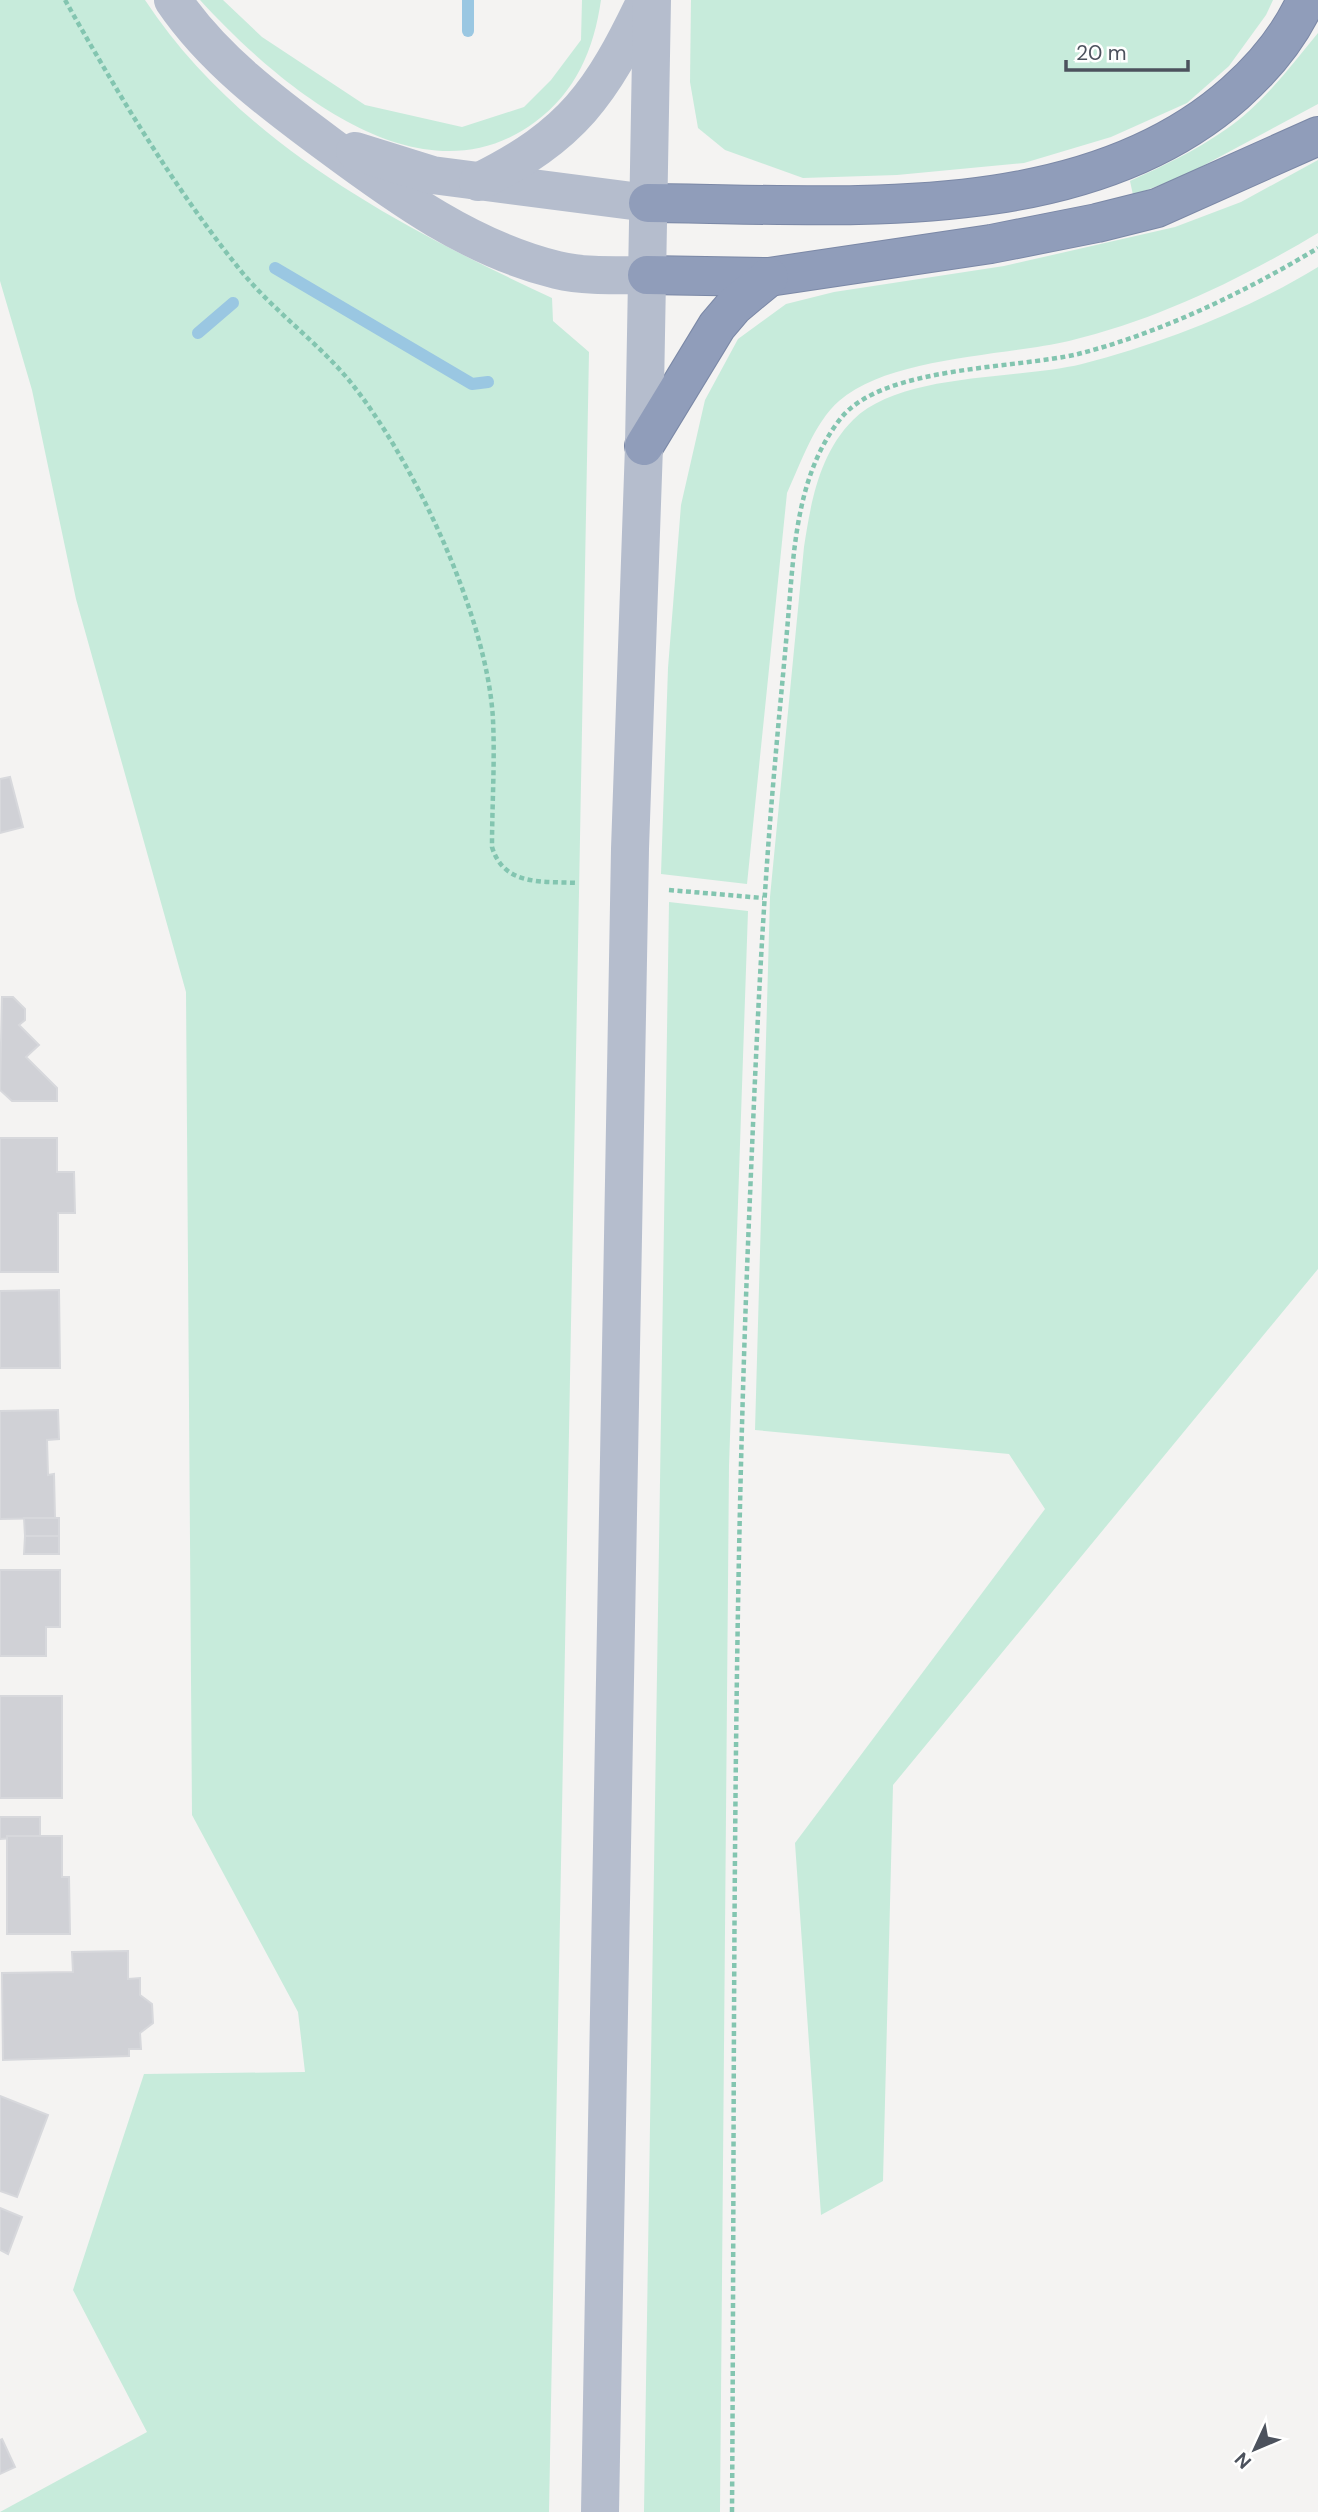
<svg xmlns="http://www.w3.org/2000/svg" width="1318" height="2512" viewBox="0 0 1318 2512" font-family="'DM Sans',sans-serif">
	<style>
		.green { fill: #c7ebdb }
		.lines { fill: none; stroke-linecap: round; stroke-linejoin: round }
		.stream { stroke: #9ac7e2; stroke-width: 12 }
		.building { fill: #d0d1d6; stroke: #d7d8dc; stroke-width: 2 }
		.highway-casing { stroke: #7b88a6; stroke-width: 40 }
		.path { stroke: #83c5b0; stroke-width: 4.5; stroke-dasharray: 5 3.5; stroke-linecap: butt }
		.major { stroke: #b5bdcd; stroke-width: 38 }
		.highway { stroke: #909dba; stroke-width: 38 }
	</style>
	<rect width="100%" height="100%" fill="#f4f3f2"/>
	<g class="green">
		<path d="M0,0h145c95,144 255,227 407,298l1,23 36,31 -40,2160h-549l147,-80 -74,-142 71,-216 161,-2 -7,-60 -106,-197 -6,-823 -110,-393 -44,-209 -32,-109z"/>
		<path d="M200,0h23l39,37 103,68 97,22 62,-20 27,-27 30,-40 1,-40h19c-7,49 -25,92 -66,122 -115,86 -258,-38 -335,-122z"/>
		<polygon points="691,0 1273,0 1266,15 1229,66 1187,103 1111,137 1024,163 897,175 803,178 725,150 698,128 690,82"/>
		<path d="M1318,33v71l-136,73 -49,18 -3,-14c33,-15 65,-30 95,-51 37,-25 65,-63 93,-97z"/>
		<path d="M1318,160v73c-77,46 -161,87 -249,108 -65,15 -180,16 -230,60 -25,22 -38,62 -52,92l-40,391 -86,-10 7,-206 13,-163 24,-105 33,-61 48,-35 48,-12 170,-26 171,-39 66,-25z"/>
		<path d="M1318,267v1002l-425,516 -10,396 -62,34 -26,-372 250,-334 -36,-55 -254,-24 15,-533 34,-350c7,-45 15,-93 49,-127 48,-48 163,-40 229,-56 81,-21 164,-53 236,-97z"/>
		<polygon points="669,902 748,911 729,1466 720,2512 644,2512"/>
	</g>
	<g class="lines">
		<g class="stream">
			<polyline points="468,31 468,0"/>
			<polyline points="275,268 472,384 488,382"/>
			<polyline points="198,333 233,303"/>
		</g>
	</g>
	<g class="building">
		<polygon points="10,777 23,827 0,833 0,779"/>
		<polygon points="2,997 13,997 25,1009 25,1020 19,1025 39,1045 26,1057 57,1088 57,1101 12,1101 0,1090"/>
		<polygon points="0,1138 57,1138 57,1172 74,1172 75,1213 58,1213 58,1272 0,1272"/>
		<polygon points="59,1290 60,1368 0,1368 0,1291"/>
		<polygon points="58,1410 59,1439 47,1440 48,1475 54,1474 55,1518 0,1519 0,1411"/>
		<polygon points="24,1518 59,1518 59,1536 25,1536"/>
		<polygon points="25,1536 59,1536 59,1554 24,1554"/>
		<polygon points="0,1570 60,1570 60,1627 46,1627 46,1656 0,1656"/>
		<rect x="0" y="1696" width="62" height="102"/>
		<polygon points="0,1817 40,1817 40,1836 0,1839"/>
		<polygon points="7,1836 62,1836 62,1877 69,1877 70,1934 7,1934"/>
		<polygon points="128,1951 128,1979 140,1978 140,1995 152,2004 153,2023 140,2033 141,2049 129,2049 129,2056 3,2060 2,1973 73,1972 72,1952"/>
		<polygon points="0,2096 48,2115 17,2197 0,2191"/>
		<polygon points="0,2208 22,2217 8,2254 0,2250"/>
		<polygon points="2,2439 15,2467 0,2474 0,2440"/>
	</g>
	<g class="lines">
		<defs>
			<g id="highway">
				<path d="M648,203c191,1 434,26 587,-110 29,-26 55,-57 71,-93"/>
				<polyline points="647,275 769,277 991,244 1097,223 1157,208 1318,136"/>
				<polyline points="644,446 717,326 734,306 769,277"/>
			</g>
		</defs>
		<use href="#highway" class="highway-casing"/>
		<g class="path">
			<path d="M65,0c52,92 106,183 172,266 33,42 77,73 111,113 65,79 140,239 145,341 2,42 -1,85 -1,127 12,40 52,34 86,36"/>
			<polyline points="669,890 763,898"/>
			<path d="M732,2512c3,-439 -1,-877 18,-1316 6,-144 12,-289 25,-433 4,-48 9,-96 13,-144 6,-69 8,-144 53,-201 42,-52 173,-49 237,-64 83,-21 167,-62 240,-106"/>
		</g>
		<g class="major">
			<path d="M173,0c40,59 99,103 156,145 70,52 142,104 228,125 29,7 61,5 90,5"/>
			<polyline points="355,151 432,175 648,203"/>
			<path d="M478,182c95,-47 123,-88 168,-182"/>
			<polyline points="600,2512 630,849 644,446 652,0"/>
		</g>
		<use href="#highway" class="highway"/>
	</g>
	<g transform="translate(1255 2449) rotate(226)" stroke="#ffffff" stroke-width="5" paint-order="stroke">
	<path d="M0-5L12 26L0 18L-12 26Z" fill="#4c525d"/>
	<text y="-10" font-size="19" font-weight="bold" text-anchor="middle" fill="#4c525d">N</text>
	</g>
	<path d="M1066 60v10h122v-10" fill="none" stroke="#4c525d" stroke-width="3.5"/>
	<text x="1076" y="60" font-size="21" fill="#4c525d" stroke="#ffffff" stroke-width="5" paint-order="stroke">20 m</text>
</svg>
